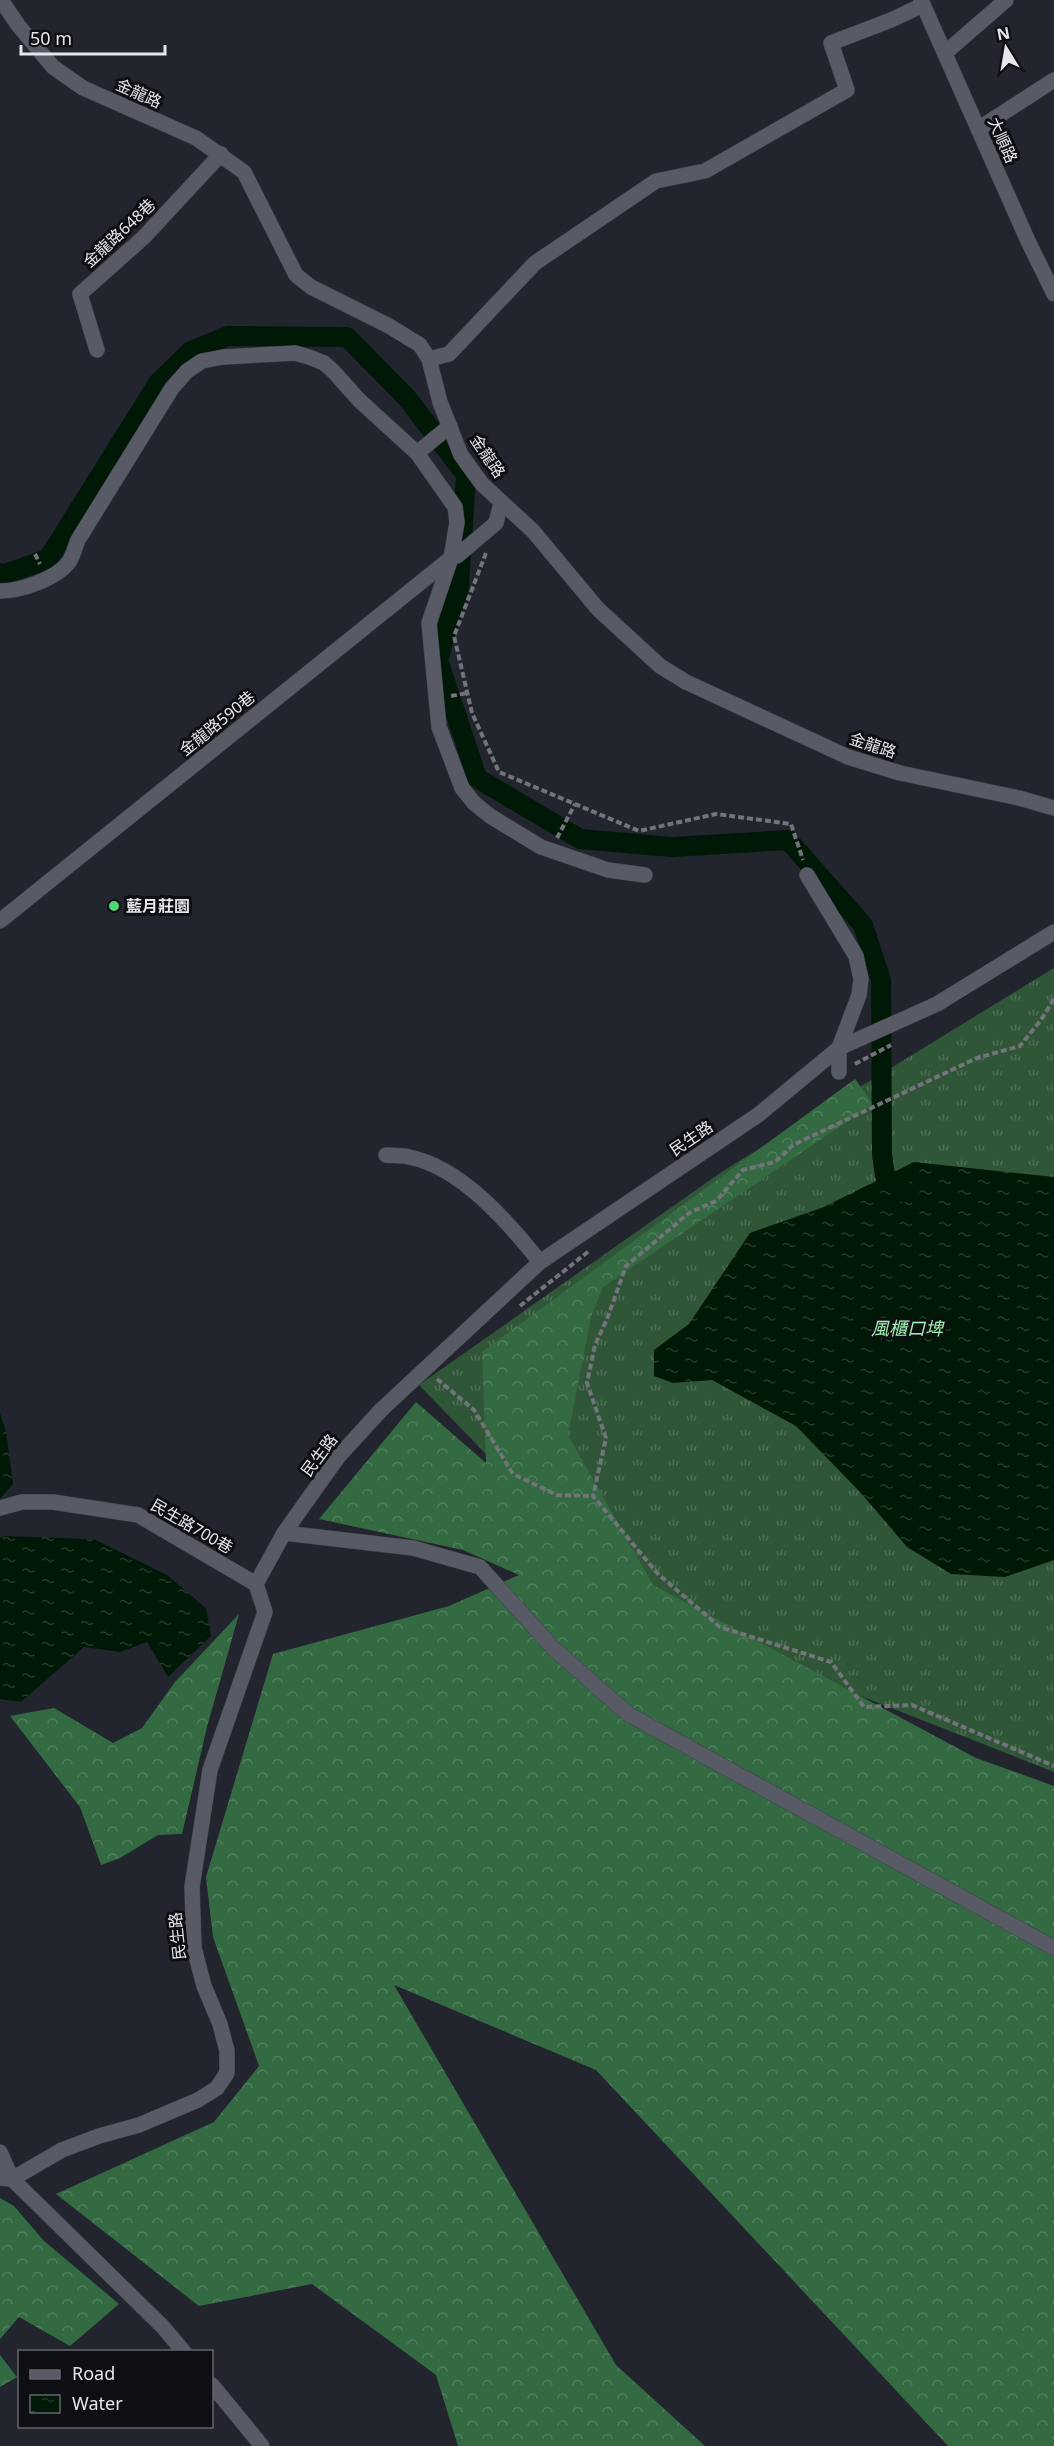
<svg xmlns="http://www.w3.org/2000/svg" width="1054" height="2446" viewBox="0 0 1054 2446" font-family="'Noto Sans','Noto Sans TC',sans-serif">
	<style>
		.grass { fill: url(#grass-tufts) }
		.forest { fill: url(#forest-crowns) }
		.water { fill: url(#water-ripples) }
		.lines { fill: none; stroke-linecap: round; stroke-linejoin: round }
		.canal { stroke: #001906; stroke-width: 20 }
		.minor-casing { stroke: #404249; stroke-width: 16 }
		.path { stroke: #72737b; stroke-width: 4; stroke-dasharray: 6 3; stroke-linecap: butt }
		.minor { stroke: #585b65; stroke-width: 15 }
		.poi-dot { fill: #4cd676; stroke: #0e0f13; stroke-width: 2 }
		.labels { text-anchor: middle; stroke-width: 6; stroke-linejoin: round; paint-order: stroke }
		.street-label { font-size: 16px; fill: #e5e6ec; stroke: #0e0f13 }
		.poi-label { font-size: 16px; font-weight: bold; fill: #e5e6ec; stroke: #0e0f13; text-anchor: start }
		.water-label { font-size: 18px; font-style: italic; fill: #a0f0b1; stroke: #0e0f13 }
	</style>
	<defs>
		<pattern id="grass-tufts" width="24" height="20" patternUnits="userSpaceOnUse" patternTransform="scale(1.5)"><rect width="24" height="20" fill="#305638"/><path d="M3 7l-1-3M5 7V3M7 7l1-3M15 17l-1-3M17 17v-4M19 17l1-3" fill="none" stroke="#4e6e55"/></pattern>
		<pattern id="forest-crowns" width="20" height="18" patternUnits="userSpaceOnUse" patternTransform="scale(1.5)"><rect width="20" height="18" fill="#336a41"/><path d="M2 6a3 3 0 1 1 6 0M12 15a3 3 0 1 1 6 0" fill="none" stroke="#507f5d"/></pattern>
		<pattern id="water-ripples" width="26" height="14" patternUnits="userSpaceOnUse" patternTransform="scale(1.5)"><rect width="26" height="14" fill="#001906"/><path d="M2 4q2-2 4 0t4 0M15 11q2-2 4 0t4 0" fill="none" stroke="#253a2a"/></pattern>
	</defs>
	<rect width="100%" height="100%" fill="#23252e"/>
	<polygon class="grass" points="1054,968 1054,1772 825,1682 613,1585 419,1385 723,1171"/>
	<g class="forest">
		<polygon points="855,1079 873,1104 603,1287 591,1317 568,1435 653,1585 976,1758 1054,1786 1054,2446 948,2446 596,2070 394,1985 616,2365 705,2446 458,2446 436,2375 312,2284 199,2306 56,2194 214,2122 259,2066 213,1937 206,1877 273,1654 449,1606 519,1575 463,1550 319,1519 416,1402 486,1463 482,1352"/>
		<polygon points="239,1614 207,1727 182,1834 158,1835 120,1858 101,1865 80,1807 10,1716 54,1708 113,1743 142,1728 175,1682"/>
		<polygon points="0,2198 14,2206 44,2241 119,2304 70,2346 19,2317 0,2339"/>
		<polygon points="0,2355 17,2377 0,2387"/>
	</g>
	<g class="water">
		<polygon points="914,1162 1054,1177 1054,1560 1005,1577 951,1574 907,1547 860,1492 796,1426 712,1380 673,1383 654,1376 654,1350 689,1324 750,1233 824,1207"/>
		<polygon points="0,1413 6,1432 13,1484 0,1499"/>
		<polygon points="6,1536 94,1539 167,1575 206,1608 211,1636 168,1677 147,1642 120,1652 84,1647 21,1702 0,1699 0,1538"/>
	</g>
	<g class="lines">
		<polyline class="canal" points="0,573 5,574 48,559 158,383 191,351 228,336 347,337 407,398 466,475 459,587 438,660 477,778 580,839 672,847 788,840 863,925 881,980 882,1154 885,1176 904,1192"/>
		<defs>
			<g id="minor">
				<polyline points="1,0 18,25 53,67 83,88 196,138 244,172 296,275 311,287 389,326 420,345 429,359 440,402 461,455 482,484 533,531 598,609 660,666 686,682 848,757 900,773 1019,798 1054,808"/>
				<polyline points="921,0 1028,241 1054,294"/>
				<polyline points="945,53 1006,0"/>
				<polyline points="978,129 1054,80"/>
				<polyline points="97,350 80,294 144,237 221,154"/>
				<polyline points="429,359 449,354 535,263 656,181 705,171 847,90 831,43 891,20 923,5"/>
				<polyline points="417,453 450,426"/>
				<path d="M0,591c21,0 56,-12 69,-29 4,-6 6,-15 9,-22l94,-152 15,-17 15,-10 21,-4 72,-4 14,4 15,6 9,8 26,29 58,53 38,54 2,15 -6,36 -22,65 10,104 23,61 12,15 16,13 51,31 67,23 37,5"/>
				<polyline points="807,875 856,956 861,979 859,995 839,1048 839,1072"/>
				<polyline points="0,921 451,558 457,556 496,523 501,503"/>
				<path d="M386,1155c7,1 16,0 23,2 52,10 100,66 131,105"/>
				<polyline points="0,1508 22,1502 53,1502 138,1515 256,1584"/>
				<polyline points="284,1533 413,1548 480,1567 553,1648 628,1714 1054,1948"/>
				<polyline points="0,2152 12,2179 163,2327 184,2352"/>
				<polyline points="0,2178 12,2179 62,2150 99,2136 139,2125 198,2100 217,2088 227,2073 227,2051 220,2024 204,1986 194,1948 192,1887 210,1770 265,1612 256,1584 284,1533 338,1457 381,1410 540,1262 758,1115 839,1048 937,1004 1054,932"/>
				<polyline points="212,2385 262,2446"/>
			</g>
		</defs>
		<use href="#minor" class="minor-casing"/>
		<g class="path">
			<polyline points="486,553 454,636 472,713 499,772 639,831 716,814 791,824 803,860"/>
			<polyline points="35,554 40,564"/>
			<polyline points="451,696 467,693"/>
			<polyline points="557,838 575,804"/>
			<polyline points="1054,999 1041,1020 1020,1046 977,1058 793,1145 775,1162 743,1170 716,1201 689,1213 626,1266 607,1319 595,1345 587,1383 606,1438 593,1496 658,1574 720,1627 831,1662 864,1707 912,1705 1054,1766"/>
			<polyline points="855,1064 891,1045"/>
			<polyline points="520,1306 589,1251"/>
			<polyline points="437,1379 474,1410 513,1474 557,1495 593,1496"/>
		</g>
		<use href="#minor" class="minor"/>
	</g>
	<circle class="poi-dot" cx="114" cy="906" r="6"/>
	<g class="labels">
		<g class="street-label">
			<text transform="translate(139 93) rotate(24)" y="6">金龍路</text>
			<text transform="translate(1003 140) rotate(66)" y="6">大順路</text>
			<text transform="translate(119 233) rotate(-43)" y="6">金龍路648巷</text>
			<text transform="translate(488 456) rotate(56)" y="6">金龍路</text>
			<text transform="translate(217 723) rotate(-39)" y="6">金龍路590巷</text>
			<text transform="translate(873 745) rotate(18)" y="6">金龍路</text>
			<text transform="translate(691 1138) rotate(-34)" y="6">民生路</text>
			<text transform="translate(319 1455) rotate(-53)" y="6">民生路</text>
			<text transform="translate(192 1526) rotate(30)" y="6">民生路700巷</text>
			<text transform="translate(177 1936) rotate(-96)" y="6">民生路</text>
		</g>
		<g class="poi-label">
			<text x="126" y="912">藍月莊園</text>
		</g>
		<g class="water-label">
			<text x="907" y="1335">風櫃口埤</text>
		</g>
	</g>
	<rect x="18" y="2350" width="195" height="78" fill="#0e0f13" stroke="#64656a" stroke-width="1.5"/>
	<rect x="30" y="2370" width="30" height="9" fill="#585b65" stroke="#64656a" stroke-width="1.5"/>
	<text x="72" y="2380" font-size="18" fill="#e5e6ec">Road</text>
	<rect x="30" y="2395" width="30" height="18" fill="url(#water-ripples)" stroke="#64656a" stroke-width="1.5"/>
	<text x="72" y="2410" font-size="18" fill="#e5e6ec">Water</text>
	<g transform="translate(1006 48) rotate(349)" stroke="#0e0f13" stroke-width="4.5" paint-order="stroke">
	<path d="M0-4.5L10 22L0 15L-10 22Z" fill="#e5e6ec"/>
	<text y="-9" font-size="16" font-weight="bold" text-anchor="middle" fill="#e5e6ec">N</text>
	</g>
	<path d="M21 45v9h144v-9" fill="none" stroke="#e5e6ec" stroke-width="3"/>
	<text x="30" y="45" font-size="18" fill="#e5e6ec" stroke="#0e0f13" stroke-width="4.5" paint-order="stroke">50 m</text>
</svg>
